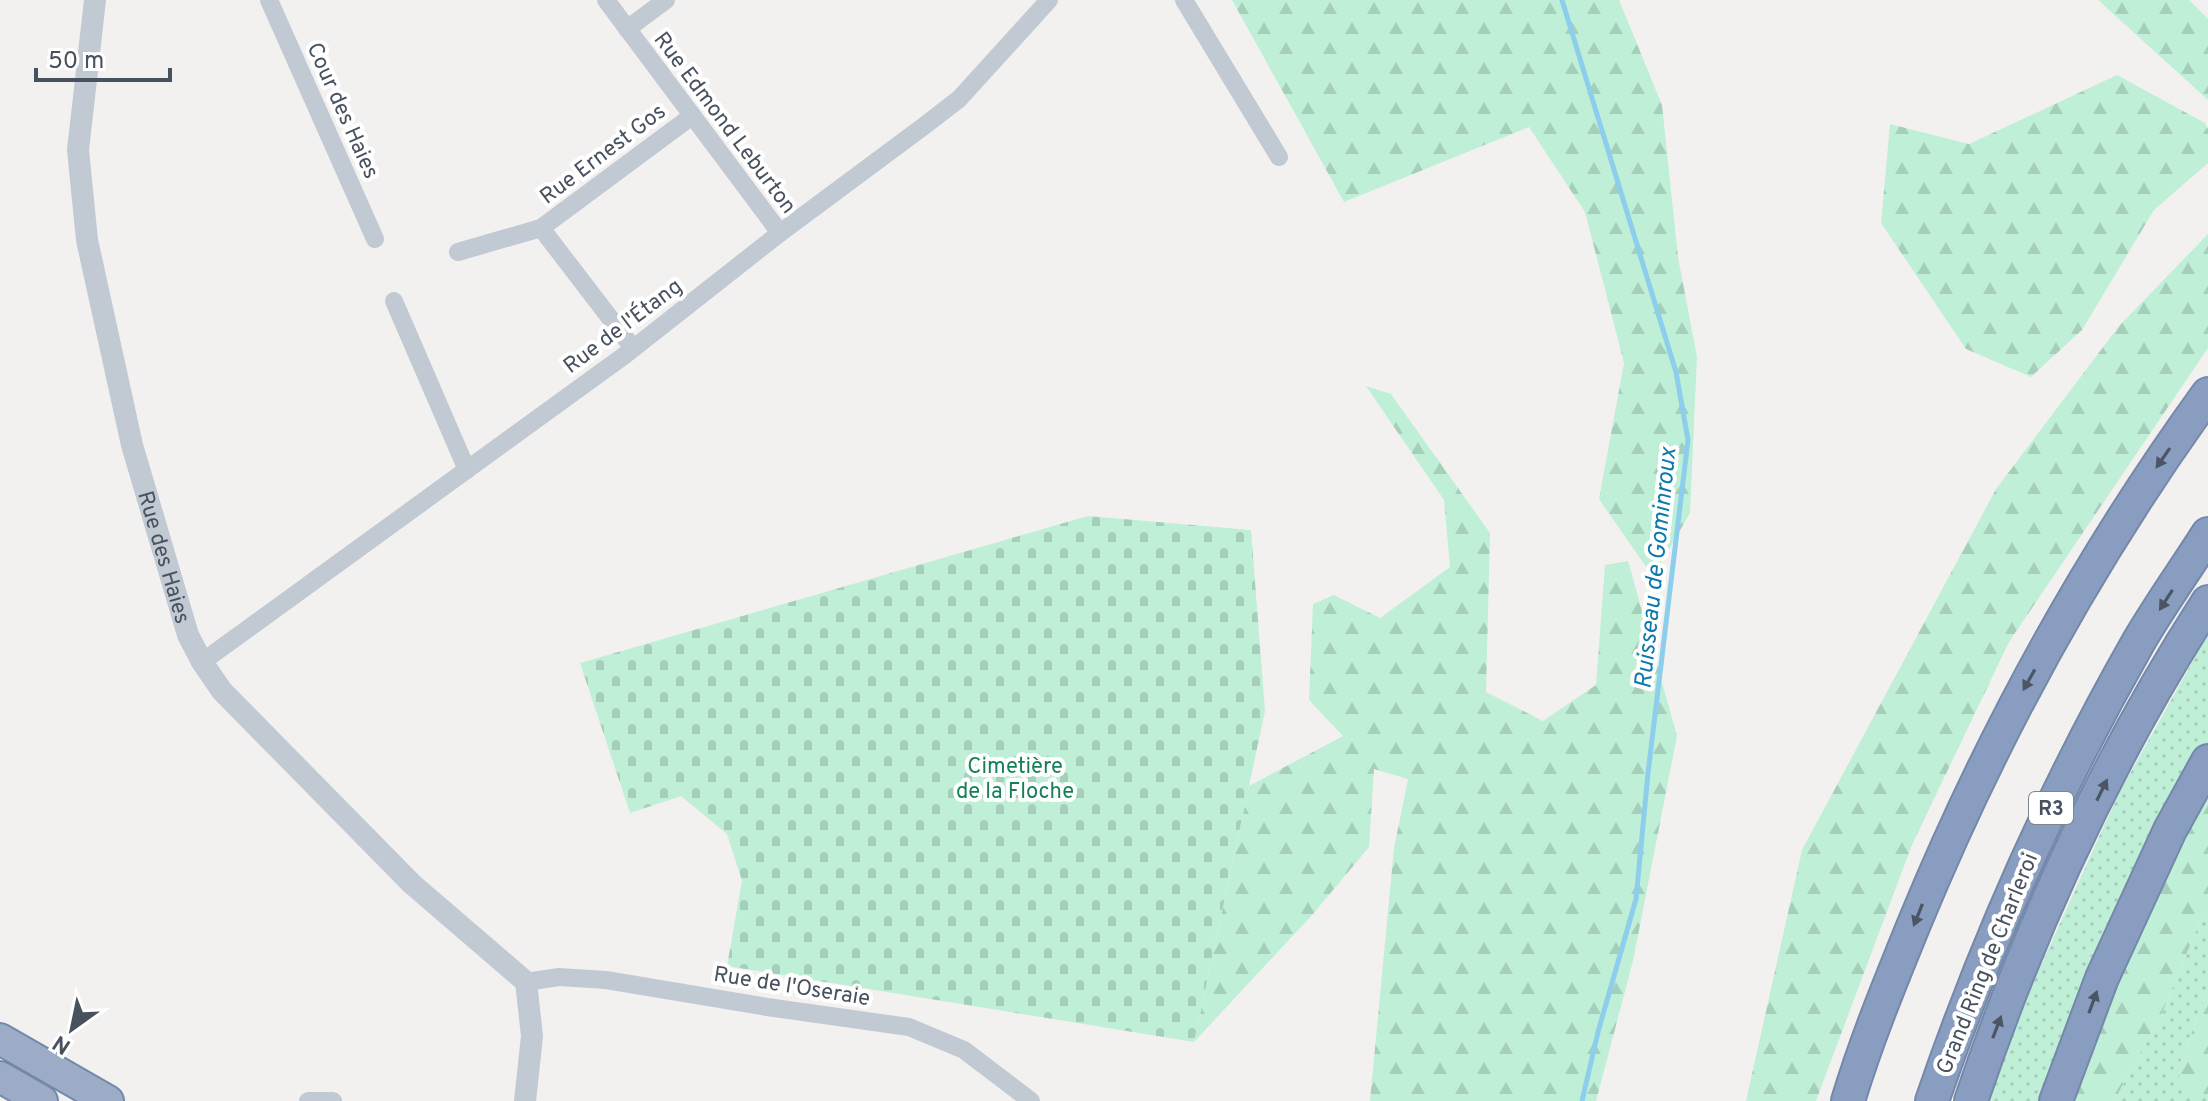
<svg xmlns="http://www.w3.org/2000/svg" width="2208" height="1101" viewBox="0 0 2208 1101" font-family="Overpass,sans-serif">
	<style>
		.grass { fill: url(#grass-dots) }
		.forest { fill: url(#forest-firs) }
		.cemetery { fill: url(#cemetery-stones) }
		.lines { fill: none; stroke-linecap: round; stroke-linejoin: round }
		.stream { stroke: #8dceec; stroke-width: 5 }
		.trunk-casing { stroke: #7488aa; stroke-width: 34 }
		.motorway-casing { stroke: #7488aa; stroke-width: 36 }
		.minor { stroke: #c1c9d2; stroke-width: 18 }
		.tertiary { stroke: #c1c9d2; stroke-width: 22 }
		.trunk { stroke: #9cacc7; stroke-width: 30 }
		.motorway { stroke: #889dbf; stroke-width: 32 }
		.oneway { fill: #4b5563 }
		.labels { text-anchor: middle; stroke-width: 8; stroke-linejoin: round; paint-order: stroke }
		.shield { fill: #fff; stroke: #7f858e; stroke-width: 2 }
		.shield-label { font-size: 20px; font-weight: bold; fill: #48515e }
		.street-label { font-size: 22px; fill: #48515e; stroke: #fff }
		.park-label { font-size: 22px; fill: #188058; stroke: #fff }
		.water-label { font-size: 24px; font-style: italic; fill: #0d79ac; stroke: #fff }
	</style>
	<defs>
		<pattern id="grass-dots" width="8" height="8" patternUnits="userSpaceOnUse" patternTransform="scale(2)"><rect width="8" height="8" fill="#c0efd7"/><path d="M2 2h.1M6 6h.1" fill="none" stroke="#a6cfbb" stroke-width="1.8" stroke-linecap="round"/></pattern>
		<pattern id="forest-firs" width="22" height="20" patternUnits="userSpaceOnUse" patternTransform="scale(2)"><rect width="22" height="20" fill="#c0efd7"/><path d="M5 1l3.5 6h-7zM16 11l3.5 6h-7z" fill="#a6cfbb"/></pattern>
		<pattern id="cemetery-stones" width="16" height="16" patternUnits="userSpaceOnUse" patternTransform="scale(2)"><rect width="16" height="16" fill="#c0efd7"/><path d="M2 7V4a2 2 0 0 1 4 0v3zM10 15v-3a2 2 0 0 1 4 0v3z" fill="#a6cfbb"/></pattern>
	</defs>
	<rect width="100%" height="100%" fill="#f3f1f0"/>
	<g class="grass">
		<polygon points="2208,634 2208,744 2115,911 2057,1101 1990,1101 2014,1025 2118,795"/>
		<polygon points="2208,902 2208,990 2180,1063 2197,1097 2208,1097 2208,1101 2114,1101 2162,1013"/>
	</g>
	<g class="forest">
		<polygon points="1232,0 1619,0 1662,105 1678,257 1697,357 1690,513 1653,577 1599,499 1624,363 1585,212 1529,127 1344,202"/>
		<polygon points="2098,0 2189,0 2208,19 2208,100"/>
		<polygon points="2117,75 2205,123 2208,129 2208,163 2154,210 2082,330 2031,377 1966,349 1881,223 1890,124 1969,144"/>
		<polygon points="2208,234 2208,348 2009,642 1912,845 1816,1101 1746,1101 1802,850 1996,489 2119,326"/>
		<polygon points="1366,386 1391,394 1490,533 1486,692 1543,721 1596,685 1605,565 1628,561 1677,736 1633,961 1596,1101 1370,1101 1394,848 1408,779 1374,769 1369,847 1313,914 1194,1042 1249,786 1343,736 1309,700 1313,604 1334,595 1380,618 1450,567 1444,500"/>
		<polygon points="2208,790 2208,902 2162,1013 2114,1101 2072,1101 2141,916"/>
		<polygon points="2208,990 2208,1097 2197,1098 2179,1080 2180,1063"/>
	</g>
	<polygon class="cemetery" points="1088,516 1251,530 1265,711 1194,1042 727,966 742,881 727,834 681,796 630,813 580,663"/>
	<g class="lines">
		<polyline class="stream" points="1562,0 1676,372 1688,440 1648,773 1636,899 1598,1032 1582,1101"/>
		<defs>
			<g id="trunk">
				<polyline points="0,1039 108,1101"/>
				<polyline points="0,1077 42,1101"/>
			</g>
			<g id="motorway">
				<path d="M1848,1101c18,-60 42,-118 66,-177 77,-187 175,-366 294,-530"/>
				<path d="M1932,1101c55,-160 123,-313 207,-460 21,-36 46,-71 69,-107"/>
				<path d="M1971,1101c59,-175 137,-344 237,-499"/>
				<polyline points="2056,1101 2102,978 2170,830 2208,761"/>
			</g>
		</defs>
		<use href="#trunk" class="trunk-casing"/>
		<use href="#motorway" class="motorway-casing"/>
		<g class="minor">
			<polyline points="269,0 375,239"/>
			<polyline points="606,0 780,233"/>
			<polyline points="1184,0 1279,157"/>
			<polyline points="627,29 666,0"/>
			<polyline points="541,228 633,348"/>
			<polyline points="458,252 541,228 692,116"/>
			<polyline points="394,301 467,470"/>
			<polyline points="202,662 625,355 780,233 924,126 959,99 1049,0"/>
			<polyline points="526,982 559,977 606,980 767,1007 909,1027 964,1050 1031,1101"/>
			<polyline points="308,1101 333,1101"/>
		</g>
		<path class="tertiary" id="s1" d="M95,0l-17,150 9,90 45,205 56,190 14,27 20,29 190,193 114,98 6,54 -7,65"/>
		<use href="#trunk" class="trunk"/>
		<use href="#motorway" class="motorway"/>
	</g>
	<defs><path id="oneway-solid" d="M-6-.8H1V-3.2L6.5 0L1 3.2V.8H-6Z" transform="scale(2)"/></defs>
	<g class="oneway">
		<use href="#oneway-solid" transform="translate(2163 458) rotate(125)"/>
		<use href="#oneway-solid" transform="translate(2166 600) rotate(123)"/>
		<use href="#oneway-solid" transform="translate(2029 680) rotate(119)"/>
		<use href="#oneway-solid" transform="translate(2102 790) rotate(-64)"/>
		<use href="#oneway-solid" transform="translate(1918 915) rotate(112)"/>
		<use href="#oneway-solid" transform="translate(2093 1002) rotate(-70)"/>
		<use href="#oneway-solid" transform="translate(1997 1027) rotate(-69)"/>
	</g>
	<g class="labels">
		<rect class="shield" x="2029" y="792" width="44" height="32" rx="6"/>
		<g class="shield-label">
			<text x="2051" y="815">R3</text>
		</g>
		<g class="street-label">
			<text transform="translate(344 110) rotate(66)" y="8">Cour des Haies</text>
			<text transform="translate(726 122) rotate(53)" y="8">Rue Edmond Leburton</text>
			<text transform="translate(602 153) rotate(-37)" y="8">Rue Ernest Gos</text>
			<text transform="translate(622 325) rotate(-37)" y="8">Rue de l'Étang</text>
			<text dy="8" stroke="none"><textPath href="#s1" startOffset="568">Rue des Haies</textPath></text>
			<text transform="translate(1986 963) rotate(-68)" y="8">Grand Ring de Charleroi</text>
			<text transform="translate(792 985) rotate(9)" y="8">Rue de l'Oseraie</text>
		</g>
		<g class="park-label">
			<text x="1015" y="773">Cimetière<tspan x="1015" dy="25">de la Floche</tspan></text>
		</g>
		<g class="water-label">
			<text transform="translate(1655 568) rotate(-84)" y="8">Ruisseau de Gominroux</text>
		</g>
	</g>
	<g transform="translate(72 1029) rotate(213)" stroke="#ffffff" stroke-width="6" paint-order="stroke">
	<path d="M0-6L14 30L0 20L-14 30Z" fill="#48515e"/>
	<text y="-12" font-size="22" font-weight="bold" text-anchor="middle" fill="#48515e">N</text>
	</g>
	<path d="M36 68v12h134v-12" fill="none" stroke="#48515e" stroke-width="4"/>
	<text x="48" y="68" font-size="24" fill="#48515e" stroke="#ffffff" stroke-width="6" paint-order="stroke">50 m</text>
</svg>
